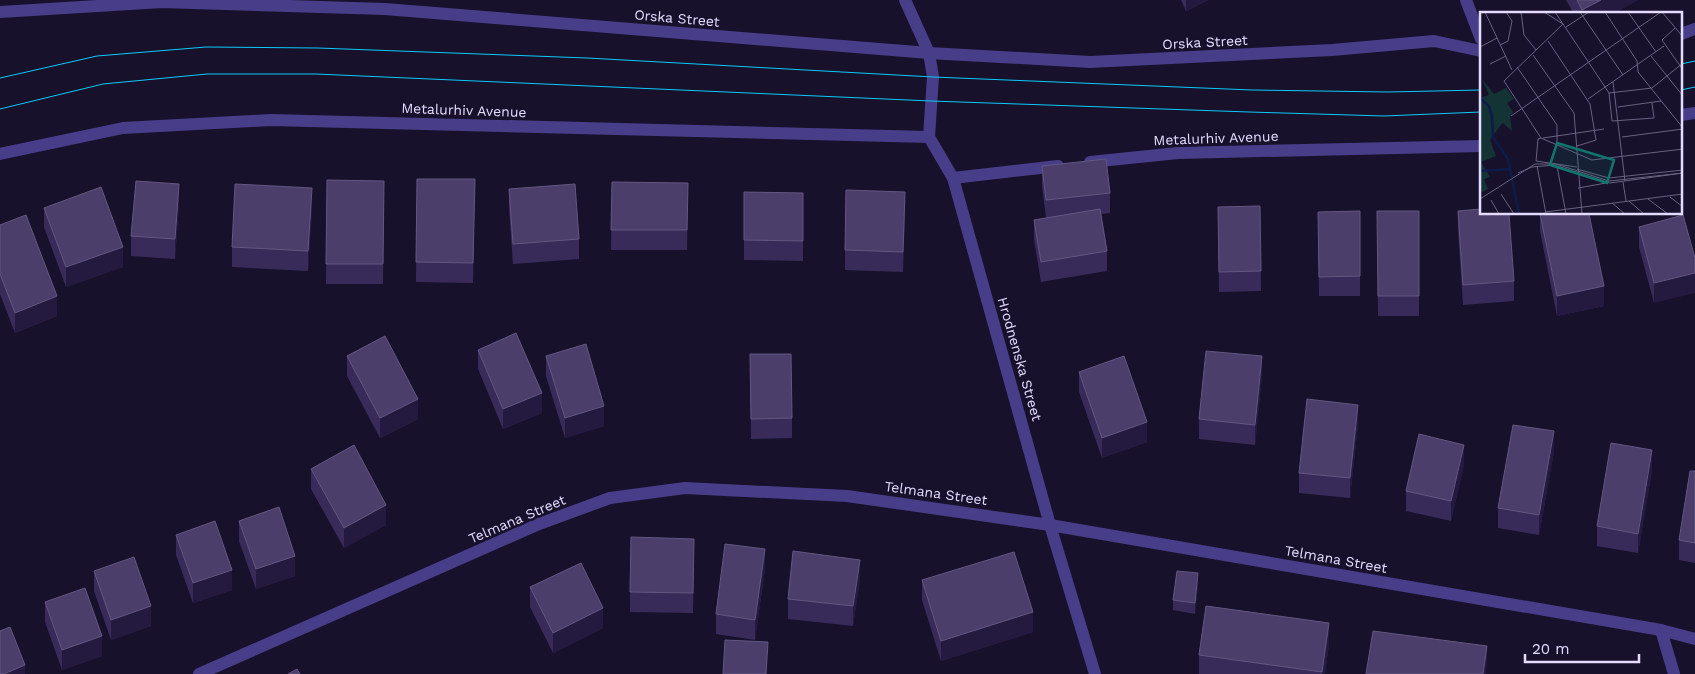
<svg xmlns="http://www.w3.org/2000/svg" width="1695" height="674" viewBox="0 0 1695 674" font-family="'Work Sans',sans-serif">
	<style>
		.lines { fill: none; stroke-linecap: round; stroke-linejoin: round }
		.minor { stroke: #483d89; stroke-width: 12 }
		.tram { stroke: #0acbfc; stroke-width: 1 }
		.wall { fill: #392b59 }
		.shaded-wall { fill: #24193f }
		.building { fill: #4b3e6a; stroke: #635782 }
		.labels { text-anchor: middle; stroke-width: 5; stroke-linejoin: round; paint-order: stroke }
		.street-label { font-size: 14px; fill: #e3dcff; stroke: #18112b }
		.inset-river { fill: none; stroke: #0c1c4a; stroke-width: 2.5 }
		.inset-road { fill: none; stroke: #696280; stroke-width: 1 }
		.view { fill: #0f766e; fill-opacity: 0.15; stroke: #0f766e; stroke-width: 2.5 }
		.inset-edge { fill: none; stroke: #e3dcff; stroke-width: 2.5 }
	</style>
	<rect width="100%" height="100%" fill="#18112b"/>
	<g class="lines">
		<g class="minor">
			<polyline points="905,0 929,53 933,77 929,137 953,178 1050,525 1095,674"/>
			<polyline points="1466,0 1481,39"/>
			<polyline points="0,12 162,2 385,9 929,53 1090,62 1332,50 1434,41 1481,51"/>
			<polyline points="1681,34 1695,29"/>
			<polyline points="1681,115 1695,113"/>
			<polyline points="0,154 123,128 271,120 929,137"/>
			<polyline points="1090,162 1178,153 1481,146"/>
			<polyline points="953,178 1058,166"/>
			<polyline points="1661,630 1674,674"/>
			<polyline points="199,674 539,524 610,498 685,488 847,496 1050,525 1661,630 1695,639"/>
		</g>
		<g class="tram">
			<polyline points="1681,64 1695,61"/>
			<polyline points="0,78 97,56 206,47 318,48 587,58 933,77 1252,90 1388,92 1481,90"/>
			<polyline points="1681,90 1695,87"/>
			<polyline points="0,109 103,84 207,74 316,74 931,101 1249,112 1384,116 1481,112"/>
		</g>
	</g>
	<g class="wall">
		<polygon points="1181,0 1208,0 1186,11"/>
		<polygon points="1566,0 1638,0 1612,14 1574,14"/>
		<polygon points="1042,166 1110,193 1110,213 1101,214 1107,251 1107,271 1041,282 1034,240 1034,220 1046,218 1042,186"/>
		<polygon points="417,179 475,179 473,283 416,282"/>
		<polygon points="327,180 384,181 383,284 326,284"/>
		<polygon points="612,182 688,183 687,250 611,250"/>
		<polygon points="509,189 579,239 579,259 513,264 509,209"/>
		<polygon points="744,192 803,193 803,261 744,260"/>
		<polygon points="179,204 175,259 131,256 131,236"/>
		<polygon points="1260,206 1261,291 1219,292 1218,227"/>
		<polygon points="44,208 123,267 66,287 44,227"/>
		<polygon points="312,208 308,271 232,267 232,247"/>
		<polygon points="1360,211 1360,296 1319,296 1318,212"/>
		<polygon points="1377,211 1419,211 1419,316 1378,316"/>
		<polygon points="1458,211 1514,281 1514,301 1463,305 1458,231"/>
		<polygon points="905,212 903,272 845,270 845,250"/>
		<polygon points="1540,214 1589,214 1604,306 1557,316 1540,231"/>
		<polygon points="0,225 57,316 15,333 0,294"/>
		<polygon points="1639,227 1695,258 1654,303 1639,247"/>
		<polygon points="478,350 542,413 503,429 478,369"/>
		<polygon points="750,354 792,418 792,438 751,439"/>
		<polygon points="347,356 418,419 380,438 347,376"/>
		<polygon points="546,356 604,426 565,438 546,376"/>
		<polygon points="1079,372 1147,442 1102,458 1079,392"/>
		<polygon points="1262,376 1255,445 1199,439 1199,419"/>
		<polygon points="1358,424 1350,498 1299,493 1299,473"/>
		<polygon points="1554,451 1539,535 1498,528 1498,508"/>
		<polygon points="1464,464 1451,521 1406,511 1406,491"/>
		<polygon points="311,469 386,525 344,548 311,489"/>
		<polygon points="1652,470 1638,553 1597,546 1597,526"/>
		<polygon points="1695,471 1695,563 1679,560 1679,540"/>
		<polygon points="239,521 295,576 256,589 239,541"/>
		<polygon points="176,535 232,590 193,603 176,555"/>
		<polygon points="694,559 693,613 630,612 630,592"/>
		<polygon points="765,569 755,640 716,634 716,614"/>
		<polygon points="94,571 151,626 111,640 94,591"/>
		<polygon points="860,579 853,626 788,619 788,599"/>
		<polygon points="922,580 1033,632 941,661 922,600"/>
		<polygon points="1198,584 1195,614 1173,610 1173,600"/>
		<polygon points="530,587 603,628 553,653 530,607"/>
		<polygon points="45,602 102,656 62,670 45,622"/>
		<polygon points="1329,643 1325,674 1199,674 1199,655"/>
	</g>
	<g class="shaded-wall">
		<polygon points="1186,0 1208,0 1186,11"/>
		<polygon points="1601,0 1638,0 1612,14 1582,14 1582,10"/>
		<polygon points="179,184 179,204 175,259 175,239"/>
		<polygon points="312,188 312,208 308,271 308,251"/>
		<polygon points="905,192 905,212 903,272 903,252"/>
		<polygon points="123,247 123,267 66,287 66,267"/>
		<polygon points="1695,273 1695,293 1654,303 1654,283"/>
		<polygon points="1604,286 1604,306 1557,316 1557,296"/>
		<polygon points="57,296 57,316 15,333 15,313"/>
		<polygon points="1262,356 1262,376 1255,445 1255,425"/>
		<polygon points="542,393 542,413 503,429 503,409"/>
		<polygon points="418,399 418,419 380,438 380,418"/>
		<polygon points="1358,405 1358,424 1350,498 1350,478"/>
		<polygon points="604,406 604,426 565,438 565,418"/>
		<polygon points="1147,422 1147,442 1102,458 1102,438"/>
		<polygon points="1554,431 1554,451 1539,535 1539,515"/>
		<polygon points="1464,445 1464,464 1451,521 1451,501"/>
		<polygon points="1652,450 1652,470 1638,553 1638,534"/>
		<polygon points="386,505 386,525 344,548 344,528"/>
		<polygon points="694,539 694,559 693,613 693,593"/>
		<polygon points="765,549 765,569 755,640 755,620"/>
		<polygon points="295,556 295,576 256,589 256,569"/>
		<polygon points="860,560 860,579 853,626 853,606"/>
		<polygon points="232,570 232,590 193,603 193,583"/>
		<polygon points="1198,573 1198,584 1195,614 1195,603"/>
		<polygon points="151,606 151,626 111,640 111,620"/>
		<polygon points="603,608 603,628 553,653 553,633"/>
		<polygon points="1033,612 1033,632 941,661 941,641"/>
		<polygon points="1329,623 1329,643 1325,674 1322,674"/>
		<polygon points="102,636 102,656 62,670 62,650"/>
		<polygon points="768,642 767,674 766,674"/>
		<polygon points="1487,646 1487,666 1486,674 1483,674"/>
		<polygon points="25,665 25,674 4,674"/>
	</g>
	<g class="building">
		<polygon points="1577,0 1601,0 1582,10"/>
		<polygon points="1106,159 1110,193 1046,200 1042,166"/>
		<polygon points="417,179 475,179 473,263 416,262"/>
		<polygon points="327,180 384,181 383,264 326,264"/>
		<polygon points="136,181 179,184 175,239 131,236"/>
		<polygon points="612,182 688,183 687,230 611,230"/>
		<polygon points="235,184 312,188 308,251 232,247"/>
		<polygon points="575,184 579,239 513,244 509,189"/>
		<polygon points="101,187 123,247 66,267 44,208"/>
		<polygon points="846,190 905,192 903,252 845,250"/>
		<polygon points="744,192 803,193 803,241 744,240"/>
		<polygon points="1260,206 1261,271 1219,272 1218,207"/>
		<polygon points="1100,209 1107,251 1041,262 1034,220"/>
		<polygon points="1481,209 1481,214 1509,214 1514,281 1463,285 1458,211"/>
		<polygon points="1360,211 1360,276 1319,277 1318,212"/>
		<polygon points="1377,211 1419,211 1419,296 1378,296"/>
		<polygon points="1540,214 1589,214 1604,286 1557,296"/>
		<polygon points="26,215 57,296 15,313 0,274 0,225"/>
		<polygon points="1683,215 1695,258 1695,273 1654,283 1639,227"/>
		<polygon points="516,333 542,393 503,409 478,350"/>
		<polygon points="385,336 418,399 380,418 347,356"/>
		<polygon points="586,344 604,406 565,418 546,356"/>
		<polygon points="1206,351 1262,356 1255,425 1199,419"/>
		<polygon points="750,354 791,354 792,418 751,419"/>
		<polygon points="1124,356 1147,422 1102,438 1079,372"/>
		<polygon points="1307,399 1358,405 1350,478 1299,473"/>
		<polygon points="1513,425 1554,431 1539,515 1498,508"/>
		<polygon points="1419,434 1464,445 1451,501 1406,491"/>
		<polygon points="1611,443 1652,450 1638,534 1597,526"/>
		<polygon points="354,445 386,505 344,528 311,469"/>
		<polygon points="1690,471 1695,471 1695,543 1679,540"/>
		<polygon points="279,507 295,556 256,569 239,521"/>
		<polygon points="215,521 232,570 193,583 176,535"/>
		<polygon points="631,537 694,539 693,593 630,592"/>
		<polygon points="725,544 765,549 755,620 716,614"/>
		<polygon points="793,551 860,560 853,606 788,599"/>
		<polygon points="1014,552 1033,612 941,641 922,580"/>
		<polygon points="134,557 151,606 111,620 94,571"/>
		<polygon points="581,563 603,608 553,633 530,587"/>
		<polygon points="1177,571 1198,573 1195,603 1173,600"/>
		<polygon points="85,588 102,636 62,650 45,602"/>
		<polygon points="1206,606 1329,623 1322,672 1199,655"/>
		<polygon points="10,627 25,665 4,674 0,674 0,631"/>
		<polygon points="1373,631 1487,646 1483,674 1366,674"/>
		<polygon points="725,640 768,642 766,674 723,674"/>
		<polygon points="297,669 300,674 288,674"/>
	</g>
	<g class="labels">
		<g class="street-label">
			<text transform="translate(677 18) rotate(5)" y="5">Orska Street</text>
			<text transform="translate(1205 42) rotate(-3)" y="5">Orska Street</text>
			<text transform="translate(464 110) rotate(2)" y="5">Metalurhiv Avenue</text>
			<text transform="translate(1216 138) rotate(-2)" y="5">Metalurhiv Avenue</text>
			<text transform="translate(1020 359) rotate(74)" y="5">Hrodnenska Street</text>
			<text transform="translate(936 493) rotate(8)" y="5">Telmana Street</text>
			<text transform="translate(517 519) rotate(-23)" y="5">Telmana Street</text>
			<text transform="translate(1336 559) rotate(10)" y="5">Telmana Street</text>
		</g>
	</g>
	<g transform="translate(1480 12)">
		<rect width="202" height="202" fill="#18112b"/>
		<path d="M2,67l12,15 12,-6 8,11 -7,4 6,9 -3,5 2,14 -9,-8 -3,3 -10,14 6,16 -15,6 9,15 -6,2 4,10 -8,4v-95l9,-3z" fill="#143335"/>
		<path class="inset-river" d="M0,86l9,8 3,11 1,20 15,22 11,55M0,159l31,-2"/>
		<path class="inset-road" d="M5,0l27,58M41,0l3,23 12,15M64,0l19,12 -59,57 37,57 -3,1 -2,22 41,6M75,0l54,81 3,28 42,-3 -2,-15M100,0l43,63M125,0l32,49 1,11 45,56M148,0l28,40M182,0l21,25M86,15l23,-15M195,16l-13,12 21,30M68,29l42,63 6,36 -19,6M20,33l8,-4 4,-20 -6,-9M0,35l17,-9M53,43l41,58 8,101M171,44l32,40M10,52l16,-8M37,55l40,58v19M133,70l12,99M129,81l43,-5 31,-25M108,87l76,-53M138,95l43,-6M31,104l150,-104M142,125l61,-8M61,126l51,22 91,-11M63,126l61,-9M57,154l9,48M77,154l9,48M97,157l32,9 74,-8M38,161l14,-6 22,-2 56,18 73,-10M143,170l3,19M98,176l28,-5M21,182l13,20M190,185l13,10M0,187l55,-35h21l53,17 74,-8M168,187l20,15M11,188l8,14M149,189l15,13M132,191l13,11M65,200l138,-18"/>
		<path class="view" d="M77,131l57,17 -7,23 -57,-18z"/>
		<rect width="202" height="202" class="inset-edge"/>
	</g>
	<path d="M1525 654v8h114v-8" fill="none" stroke="#e3dcff" stroke-width="2.5"/>
	<text x="1532" y="654" font-size="15" fill="#e3dcff" stroke="#18112b" stroke-width="4" paint-order="stroke">20 m</text>
</svg>
